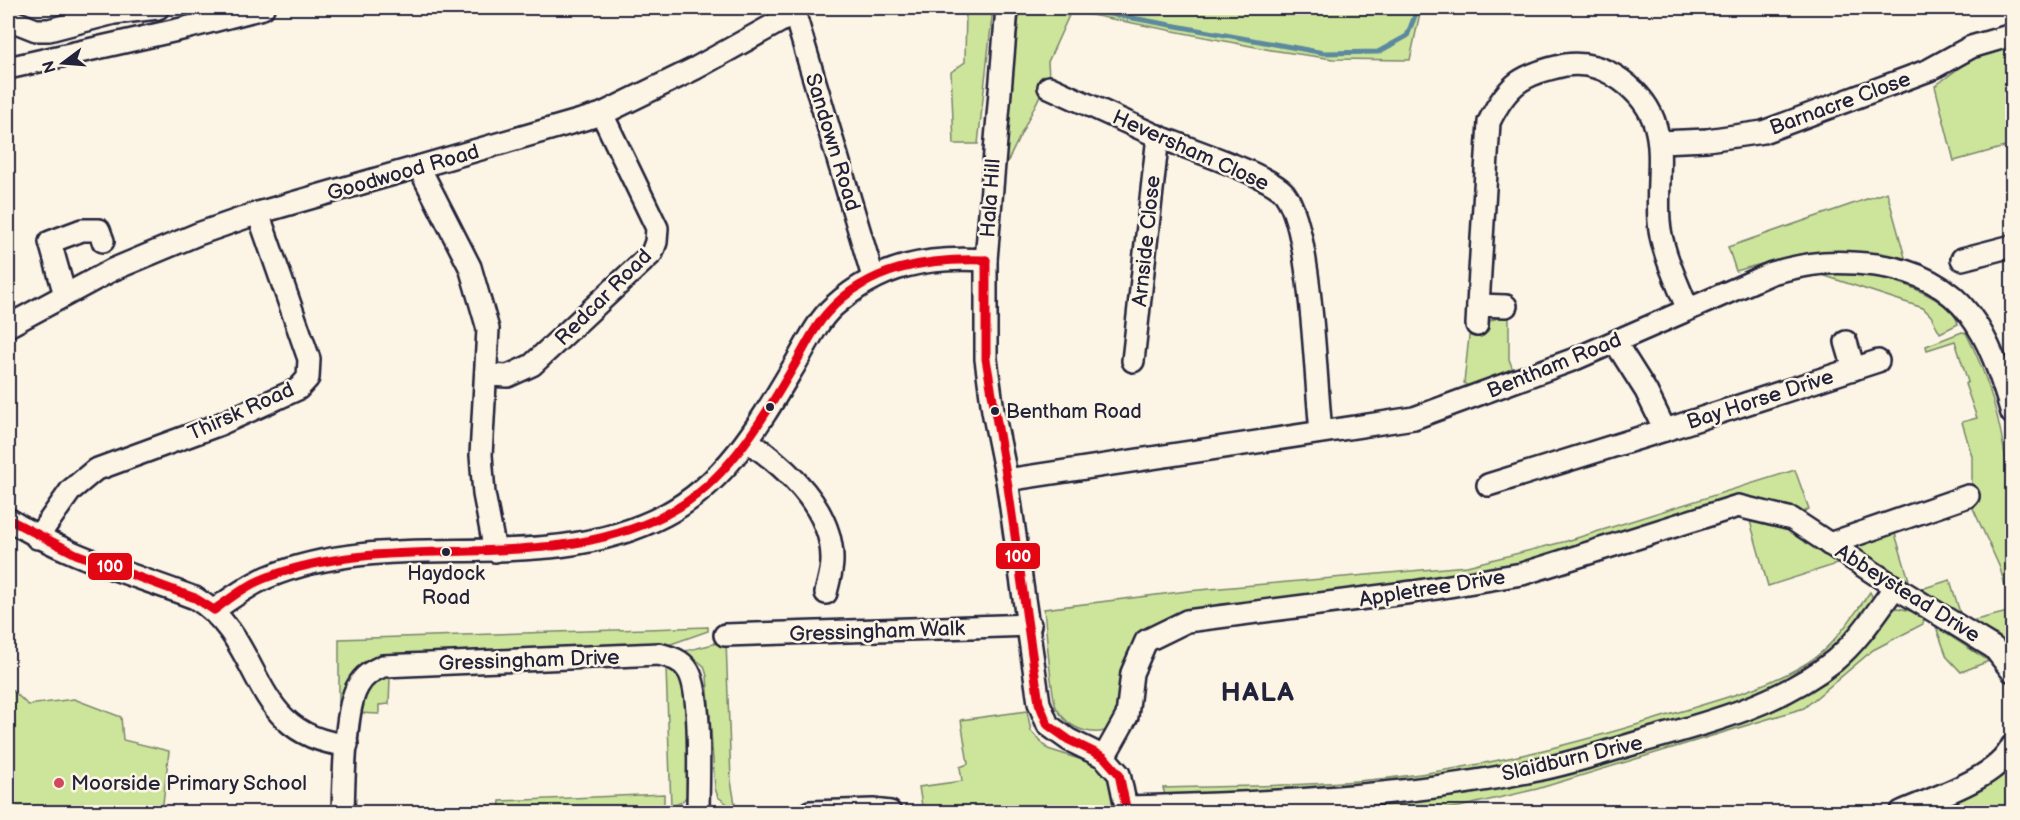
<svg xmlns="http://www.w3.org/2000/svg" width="2020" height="820" viewBox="0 0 2020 820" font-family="'Balsamiq Sans',sans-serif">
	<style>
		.green { fill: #cde59b; stroke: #78846b; stroke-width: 1.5 }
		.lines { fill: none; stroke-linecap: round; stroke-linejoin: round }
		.stream { stroke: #5b899e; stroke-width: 5 }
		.minor-casing { stroke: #22223b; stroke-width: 26 }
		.minor { stroke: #fcf5e5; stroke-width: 21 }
		.bus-1-casing { stroke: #fcf5e5; stroke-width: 14 }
		.bus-1 { stroke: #e30613; stroke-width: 9 }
		.bus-dot { fill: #22223b; stroke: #fcf5e5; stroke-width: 2 }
		.poi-dot { fill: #d1495b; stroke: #fcf5e5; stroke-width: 2 }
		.labels { text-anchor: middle; stroke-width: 5; stroke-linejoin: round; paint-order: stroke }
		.bus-label { font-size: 20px; fill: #22223b; stroke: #fcf5e5; text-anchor: start }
		.street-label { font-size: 21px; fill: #22223b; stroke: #fcf5e5 }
		.poi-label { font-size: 21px; fill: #22223b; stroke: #fcf5e5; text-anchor: start }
		.district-label { font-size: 27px; font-weight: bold; letter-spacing: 1.5px; fill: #22223b; stroke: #fcf5e5 }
		.line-badge { stroke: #fcf5e5; stroke-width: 2 }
		.badge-label { font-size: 16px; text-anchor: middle; font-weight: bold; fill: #fff }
	</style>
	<rect width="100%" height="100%" fill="#fcf5e5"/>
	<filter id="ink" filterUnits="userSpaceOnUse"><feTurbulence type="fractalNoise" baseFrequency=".0167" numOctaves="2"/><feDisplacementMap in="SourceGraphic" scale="12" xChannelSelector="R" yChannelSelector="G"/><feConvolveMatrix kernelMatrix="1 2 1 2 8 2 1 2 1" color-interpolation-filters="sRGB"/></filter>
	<g filter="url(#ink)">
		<g class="green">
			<polygon points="966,8 993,8 978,144 954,144 951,72 965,62"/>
			<polygon points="1024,8 1421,8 1410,60 1333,59 1271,50 1071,11 1048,62 1049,77 1001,175 1019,17"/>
			<polygon points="2012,45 2012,145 1954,161 1935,86 1975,56"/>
			<path d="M1887,192l19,69c-58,-20 -113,-7 -170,10l-8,-24z"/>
			<path d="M1838,273c11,1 23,0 33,2 22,4 82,24 87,49l-18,9 -9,-17 -8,-8 -101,-33z"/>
			<polygon points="1509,315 1509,359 1513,370 1468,386 1464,383 1469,336 1478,335 1491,320"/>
			<path d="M1962,332l4,1c54,104 46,208 46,321l-13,-18 -28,-15 41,-10 -12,-43 -28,-62v-50l-10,-34 15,-4 -12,-34 3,-2 -13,-41 -28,9 -1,-4z"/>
			<path d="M1795,470l14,39 -17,10 -54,-13 -216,68 -335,47 -41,20c-3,14 -13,67 -20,76 -21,24 -53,18 -69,-8 -6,-8 -11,-84 -13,-100l144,-18 279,-25 100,-25z"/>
			<polygon points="1762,520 1782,526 1840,563 1768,586 1750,521"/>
			<polygon points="1893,527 1909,580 1854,552 1852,543"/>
			<polygon points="1950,580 1961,616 1915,591"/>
			<path d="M1870,592l4,8 -17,31 -70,56 -247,77 -155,25 -207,10 -13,-4 -2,-7c75,-2 151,-2 226,-10 97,-11 190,-35 283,-64 46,-14 94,-26 135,-51 26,-16 46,-47 63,-71z"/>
			<path d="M1897,608c11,1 18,5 27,10l-1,6 -50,26 -69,58 -267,81 -78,18 -42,5h-252l216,-10 387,-94 120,-96z"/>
			<polygon points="708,627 708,631 657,649 395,656 343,701 339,702 339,639"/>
			<polygon points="1936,627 1989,661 1961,672 1947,657"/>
			<polygon points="726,641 731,781 735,804 729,805 718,797 715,788 707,676 704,666 685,651"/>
			<path d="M666,668l12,7 7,16 5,94c-2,12 -6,18 -19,21z"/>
			<polygon points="379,676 390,677 389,704 379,705 379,714 357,713 361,695"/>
			<polygon points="8,686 28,705 74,699 121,717 123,740 169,751 162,812 8,812"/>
			<polygon points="1027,711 1031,731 1048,749 1104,767 1115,785 1119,812 923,812 919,787 962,781 960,767 968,764 961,720"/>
			<polygon points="2012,758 2012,812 1918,812"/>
			<polygon points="664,794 664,808 616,812 499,812 500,801"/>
		</g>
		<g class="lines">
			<polyline class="stream" points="1094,11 1324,53 1378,52 1407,36 1418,8"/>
			<defs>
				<g id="minor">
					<polyline points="793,8 873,277"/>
					<polyline points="1007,8 986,260 986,359 993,411 1007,480 1039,703 1048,725 1069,740 1104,757 1119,774 1127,812"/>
					<polyline points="8,19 36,30 49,30 114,13 158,8"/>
					<polyline points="8,68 186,28 263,8"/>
					<path d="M1049,87c36,16 72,33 108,49 26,11 114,39 128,58 27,37 30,185 36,237"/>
					<polyline points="1660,142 1707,140 1763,132 1929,70 1971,47 2012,35"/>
					<polyline points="419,167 470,267 488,329 481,455 484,494 495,551"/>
					<polyline points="1962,259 2012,246"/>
					<polyline points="65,295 50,242 82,230 99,230 103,241"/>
					<path d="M1478,305l11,-183c19,-39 34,-48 76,-57 20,-3 40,3 56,15 54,39 34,84 38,141 2,30 18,60 28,87"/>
					<polyline points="1477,325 1478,305 1506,306"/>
					<polyline points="8,326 112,270 198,234 258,213 602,114 696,68 795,13"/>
					<polyline points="1846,342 1854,369"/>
					<polyline points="1133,361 1158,136"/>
					<polyline points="487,375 508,376 532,365 652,253 656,242 657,228 602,114"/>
					<polyline points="1665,430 1878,361"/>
					<path d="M748,441c39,27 85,68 84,120 0,11 -4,22 -6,32"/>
					<path d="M1007,480l407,-62 161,-59 197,-86c40,-11 63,-13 104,-8 90,12 113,69 136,148"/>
					<polyline points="1488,485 1665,430 1646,391 1615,342"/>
					<path d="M8,519c57,37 124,55 187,79 71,43 52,138 152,147"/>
					<polyline points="37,538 71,490 95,470 218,425 298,389 308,378 309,359 258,213"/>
					<polyline points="1829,544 1968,496"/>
					<path d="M214,610c18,-12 34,-25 54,-33 128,-53 273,3 397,-62 61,-32 95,-92 129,-149 12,-20 23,-45 40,-60 46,-41 93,-50 152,-46"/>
					<polyline points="725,635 1030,625"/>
					<polyline points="1104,757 1127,716 1132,673 1146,641 1187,621 1413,592 1522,574 1738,506 1792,519 1895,587 1994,648 2012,671"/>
					<path d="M1126,807c137,-4 277,-9 411,-37 36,-7 71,-19 106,-29 66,-18 137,-37 191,-80 25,-21 42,-48 61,-74"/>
					<path d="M343,812c1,-28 1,-104 15,-126 6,-11 14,-15 25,-20l276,-12c10,3 21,5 28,15 16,20 11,115 11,143"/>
					<polyline points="810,812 873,810 890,812"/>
					<path d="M1901,812c31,-14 96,-33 111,-66"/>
				</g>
			</defs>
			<use href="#minor" class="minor-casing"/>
			<use href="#minor" class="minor"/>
			<defs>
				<g id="bus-1">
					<polyline points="986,260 986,359 1007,480 1039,703 1048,725 1069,740 1104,757 1119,774 1127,812"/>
					<polyline points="8,519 76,554 195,598 214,610"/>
					<path d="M214,610c17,-12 34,-26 54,-33 128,-48 273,0 397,-62 60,-30 96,-93 129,-149 11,-18 19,-38 34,-54 40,-45 100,-54 158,-52"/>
				</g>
			</defs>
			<use href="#bus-1" class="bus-1-casing"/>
			<use href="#bus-1" class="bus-1"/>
		</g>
	</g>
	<g class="bus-dot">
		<circle cx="770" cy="407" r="5"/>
		<circle cx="995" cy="411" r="5"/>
		<circle cx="446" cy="552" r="5"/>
	</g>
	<circle class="poi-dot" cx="59" cy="783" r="6"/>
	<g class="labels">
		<g class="bus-label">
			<text x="1006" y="418">Bentham Road</text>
			<text x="446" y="580" text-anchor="middle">Haydock<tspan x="446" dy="24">Road</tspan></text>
		</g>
		<g class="street-label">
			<text transform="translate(1840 103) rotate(-20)" y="7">Barnacre Close</text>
			<text transform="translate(833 142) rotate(73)" y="7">Sandown Road</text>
			<text transform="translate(1191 150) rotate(24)" y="7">Heversham Close</text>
			<text transform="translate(403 172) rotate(-16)" y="7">Goodwood Road</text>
			<text transform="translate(990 198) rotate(-86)" y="7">Hala Hill</text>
			<text transform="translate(1146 241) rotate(-84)" y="7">Arnside Close</text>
			<text transform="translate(603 297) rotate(-45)" y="7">Redcar Road</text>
			<text transform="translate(1554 365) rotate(-22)" y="7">Bentham Road</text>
			<text transform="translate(1760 399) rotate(-18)" y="7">Bay Horse Drive</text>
			<text transform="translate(241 411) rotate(-24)" y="7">Thirsk Road</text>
			<text transform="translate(1432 588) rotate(-9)" y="7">Appletree Drive</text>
			<text transform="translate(1908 593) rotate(32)" y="7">Abbeystead Drive</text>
			<text transform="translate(877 631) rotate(-2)" y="7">Gressingham Walk</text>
			<text transform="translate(529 660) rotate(-2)" y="7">Gressingham Drive</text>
			<text transform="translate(1572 758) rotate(-13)" y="7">Slaidburn Drive</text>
		</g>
		<g class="poi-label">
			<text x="71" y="790">Moorside Primary School</text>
		</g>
		<g class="district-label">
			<text x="1258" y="701">HALA</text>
		</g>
	</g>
	<g class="line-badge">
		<rect x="995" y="542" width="46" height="28" rx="6" fill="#e30613"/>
		<rect x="87" y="552" width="46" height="29" rx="6" fill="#e30613"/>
	</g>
	<g class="badge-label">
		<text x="1018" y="562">100</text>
		<text x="110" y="572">100</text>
	</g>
	<rect width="2020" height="820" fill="none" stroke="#fcf5e5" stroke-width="30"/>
	<rect x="15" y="15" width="1990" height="790" fill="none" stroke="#22223b" stroke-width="2" filter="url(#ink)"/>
	<g transform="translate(63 63) rotate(254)" stroke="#fcf5e5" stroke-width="4.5" paint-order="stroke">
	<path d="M0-4.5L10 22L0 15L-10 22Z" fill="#22223b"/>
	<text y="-9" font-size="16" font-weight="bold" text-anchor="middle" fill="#22223b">N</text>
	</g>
</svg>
